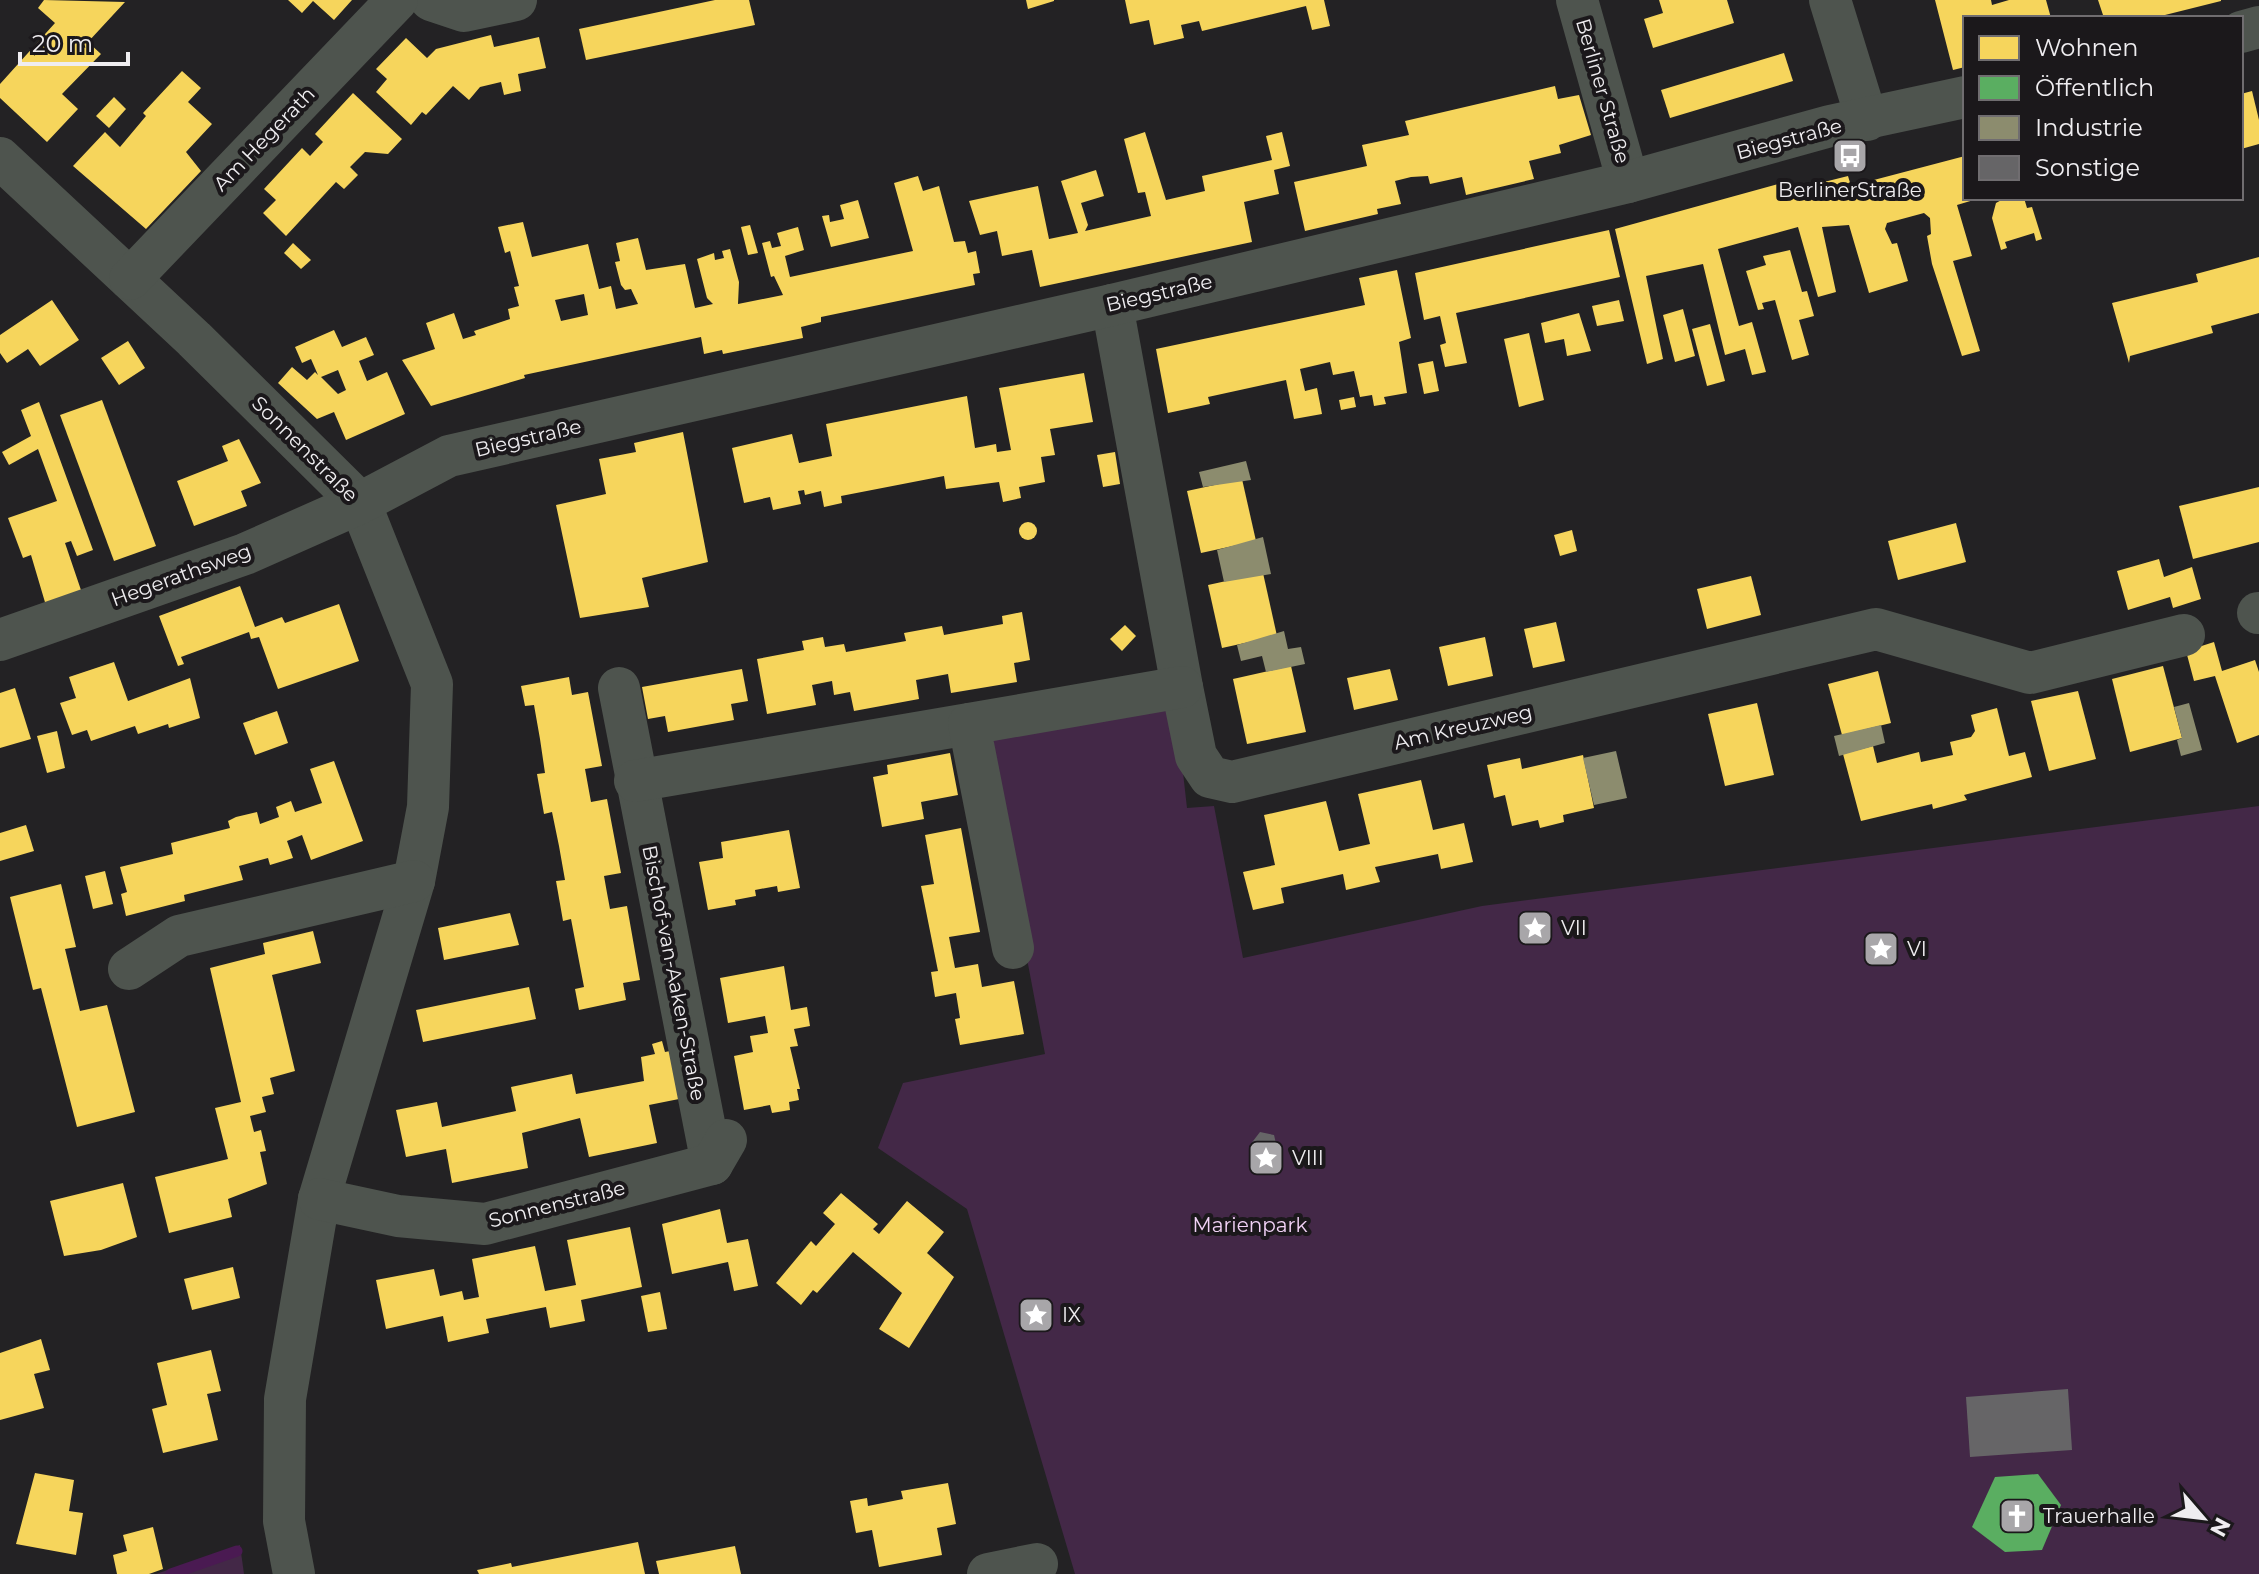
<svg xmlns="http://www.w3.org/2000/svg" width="2259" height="1574" viewBox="0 0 2259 1574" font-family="Montserrat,sans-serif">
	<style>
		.green { fill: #432847 }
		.homes { fill: #f6d55c; fill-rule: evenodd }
		.public { fill: #5aae61 }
		.industry { fill: #8c8c6e }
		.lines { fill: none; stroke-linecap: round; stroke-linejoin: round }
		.stream { stroke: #4a1a52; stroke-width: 11 }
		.building { fill: #666567 }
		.minor { stroke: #4e544e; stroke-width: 42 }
		.labels { text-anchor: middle; stroke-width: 8; stroke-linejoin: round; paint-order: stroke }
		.street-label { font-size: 20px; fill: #efedf0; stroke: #1b181b }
		.poi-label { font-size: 20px; fill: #efedf0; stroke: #1b181b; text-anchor: start }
		.park-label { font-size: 20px; fill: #f1d2f6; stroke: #1b181b }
	</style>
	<rect width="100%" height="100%" fill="#232224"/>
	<g class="green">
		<polygon points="1174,693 1187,808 1214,806 1243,958 1482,906 2259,806 2259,1574 1075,1574 967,1209 878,1148 903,1083 1045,1054 984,731"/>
		<polygon points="240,1545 244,1574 156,1574"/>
	</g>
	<g class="homes">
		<polygon points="44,0 125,2 88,42 101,54 62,94 78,109 47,142 0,98 0,84 55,23 38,8"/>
		<polygon points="288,0 352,0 334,20 313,1 302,13"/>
		<polygon points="715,0 749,0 755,25 586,60 579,29"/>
		<polygon points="1026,0 1054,0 1054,1 1028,9"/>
		<polygon points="1125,0 1324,0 1330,26 1312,30 1306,6 1202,31 1199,21 1181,25 1184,38 1154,45 1149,20 1130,24"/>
		<polygon points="1659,0 1727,0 1734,23 1653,48 1644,19 1663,13"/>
		<polygon points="1935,0 1991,0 1992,5 2009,0 2046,0 2051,18 1965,18 1965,67 1953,70"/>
		<polygon points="2098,0 2221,0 2221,1 2153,18 2104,18"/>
		<polygon points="491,35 494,47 539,37 546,68 518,74 521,91 504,95 501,82 480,87 469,100 453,86 426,115 422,112 411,125 376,92 387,79 376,69 406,38 427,58 436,49"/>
		<polygon points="1784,53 1793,81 1670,118 1661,90"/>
		<polygon points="182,71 201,88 188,102 212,124 186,152 201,171 146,229 73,166 105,132 120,147 146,116 143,113"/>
		<polygon points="1555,86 1558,99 1579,95 1591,135 1559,145 1561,153 1529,161 1534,179 1466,195 1462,177 1430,184 1428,176 1411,177 1395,181 1401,204 1377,209 1378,214 1305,231 1294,182 1367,166 1362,145 1409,135 1405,121"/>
		<polygon points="2252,91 2259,120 2259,144 2241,149 2241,94"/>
		<polygon points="353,93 402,139 388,154 365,152 350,167 358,175 344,189 336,182 286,236 263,213 276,200 264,189 302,148 310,156 323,142 315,134"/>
		<polygon points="114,97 126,109 109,128 96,116"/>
		<polygon points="1145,132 1166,200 1205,191 1202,176 1272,160 1266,136 1282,132 1290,166 1274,170 1279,194 1244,202 1252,242 1040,287 1032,250 1002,256 997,231 980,235 969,201 1038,186 1049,239 1078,233 1061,181 1096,170 1104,196 1081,203 1088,225 1085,231 1151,216 1145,192 1138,193 1124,139"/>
		<polygon points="1965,156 1965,198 1977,199 1957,205 1972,256 1953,261 1980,351 1962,356 1932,264 1927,236 1931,234 1930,218 1924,213 1887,223 1885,229 1892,244 1897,243 1908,281 1869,293 1849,225 1822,227 1836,292 1818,297 1798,227 1718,249 1739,326 1752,322 1766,372 1752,375 1745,349 1725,355 1703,264 1646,276 1663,359 1647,364 1615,229 1785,182 1788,191 1848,176 1851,186"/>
		<path d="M918,176l5,15 16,-5 15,56 11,-1 3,12 8,-2 4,22 -7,1 2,11 -154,32v5l-20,5 2,11 -80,16 -1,-4 -18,4 -3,-17 -177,38 1,3 -94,28 -29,-46 33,-11 -9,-26 28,-10 9,26 13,-4 -2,-4 36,-12 -2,-10 11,-3 -5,-19 5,-1 -9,-35 -5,2 -7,-26 25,-5 9,35 56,-13 11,45 12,-3 5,23 22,-5 -7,-15 -6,1 -4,-5 -6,-23 5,-1 -4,-18 22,-5 8,32 39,-6 10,44 18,-4 -6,-6 -10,-39 17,-6 1,7 9,-2 -2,-7 8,-2 9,33 -1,22 45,-9 -9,-19 -3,1 -9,-34 8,-2 2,7 9,-2 -4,-13 21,-6 6,23 -19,6 5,21 123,-26 -19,-68zM584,294l4,21 -27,6 -6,-21z"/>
		<polygon points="2005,198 2024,198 2027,208 2032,207 2042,239 2036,241 2034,233 2005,242 2007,248 2001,250 1992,218 1996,203"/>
		<polygon points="858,200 869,238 831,247 822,216 829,215 830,222 844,219 840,205"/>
		<polygon points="750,225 758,253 748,255 741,227"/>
		<polygon points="1609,230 1620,277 1456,313 1467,363 1445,367 1440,345 1446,343 1440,316 1424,320 1415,273"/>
		<polygon points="293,243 311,260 301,269 284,253"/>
		<polygon points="1790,250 1802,292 1807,291 1814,316 1799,320 1809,355 1792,360 1775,300 1762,303 1764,309 1758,310 1746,271 1766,265 1763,256"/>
		<polygon points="2259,257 2259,313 2211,326 2213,333 2130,356 2129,363 2112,303 2198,282 2196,274"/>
		<polygon points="1397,270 1411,338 1399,342 1407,393 1384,397 1386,404 1374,406 1372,395 1360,397 1354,371 1333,375 1330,362 1300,369 1305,391 1317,388 1322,414 1294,419 1286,380 1208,397 1210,404 1168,413 1156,349 1365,305 1359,278"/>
		<polygon points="52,300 79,340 40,366 28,349 7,363 0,353 0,335"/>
		<polygon points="1619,300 1624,321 1597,326 1592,306"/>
		<polygon points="1683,309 1695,356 1675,362 1663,315"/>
		<polygon points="1579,313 1591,351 1567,356 1564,339 1545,343 1541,323"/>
		<polygon points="1710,324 1725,381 1707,386 1692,329"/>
		<path d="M334,330l8,17 24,-10 8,18 -15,6 8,20 20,-9 18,42 -59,26 -12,-28 -17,7 -39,-36 14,-16 15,13 8,-8 3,3 -7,-16 -9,4 -7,-16zM338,370l8,20 -8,4 -17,-17z"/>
		<polygon points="1529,333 1544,400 1519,407 1504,339"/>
		<polygon points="128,341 145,368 119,385 101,358"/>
		<polygon points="1433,361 1439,391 1424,394 1418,364"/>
		<polygon points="1084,373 1093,422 1050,429 1055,455 1041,457 1045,482 1019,487 1021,498 1003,502 999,482 946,489 944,476 841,496 842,503 824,507 821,491 805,495 804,490 798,491 801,504 773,510 770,497 744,503 732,448 792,434 799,463 832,456 826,424 967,396 975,448 996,444 997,452 1011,450 999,388"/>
		<polygon points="1354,397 1356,407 1341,410 1339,400"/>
		<polygon points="102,400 156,546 114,561 60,415"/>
		<polygon points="39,402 93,550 77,556 71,541 65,543 83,596 47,609 31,555 23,558 8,518 57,501 38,449 9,465 2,452 31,436 21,410"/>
		<polygon points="683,432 708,562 642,578 649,607 580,618 556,505 606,494 599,459 636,452 634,443"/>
		<polygon points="239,439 261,483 241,491 247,506 194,526 177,481 228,461 222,446"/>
		<polygon points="1115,452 1120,484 1103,487 1097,455"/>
		<polygon points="1242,479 1256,541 1201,553 1187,491"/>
		<polygon points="2259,487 2259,542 2193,559 2179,506"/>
		<circle cx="1028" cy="531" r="9"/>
		<polygon points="1956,523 1966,562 1898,580 1888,541"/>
		<polygon points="1572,530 1577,551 1560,556 1554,535"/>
		<polygon points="2159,559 2164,577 2192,567 2201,599 2173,608 2170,597 2128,610 2117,571"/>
		<polygon points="1263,573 1277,636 1222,648 1208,585"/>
		<polygon points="1751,576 1761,615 1707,629 1697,589"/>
		<polygon points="240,586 255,627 282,617 285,623 339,604 359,661 278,689 259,637 251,639 249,632 181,657 184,664 178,666 159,616"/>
		<polygon points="1022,612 1030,660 1014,663 1017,682 951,693 948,674 916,680 919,699 854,711 850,692 834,695 832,681 812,685 816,705 767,714 757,659 804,650 802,641 823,637 825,647 844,644 846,652 906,641 904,633 942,626 944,635 1003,624 1002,616"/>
		<polygon points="1556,622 1565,661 1533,668 1524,629"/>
		<polygon points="1125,625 1136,636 1122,651 1110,639"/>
		<polygon points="1485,637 1493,676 1448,686 1439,647"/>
		<polygon points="2214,642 2222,671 2255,660 2259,672 2259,735 2237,743 2215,676 2194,681 2186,651"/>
		<polygon points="114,662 128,701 190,678 200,718 169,728 168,724 138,734 135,726 91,741 87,730 72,735 60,703 76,698 69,677"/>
		<polygon points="1291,666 1306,732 1247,744 1233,679"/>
		<polygon points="2163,666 2182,738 2130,752 2112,679"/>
		<polygon points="742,669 748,701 731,704 734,720 668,732 665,716 648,719 642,687"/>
		<polygon points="1390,669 1398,700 1354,710 1347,678"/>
		<polygon points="1878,671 1891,723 1842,735 1828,684"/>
		<polygon points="569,677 572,695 588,692 602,766 585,769 591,802 607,799 621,873 604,876 607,893 610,909 627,906 640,980 623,983 626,1000 579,1010 575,989 584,987 571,919 563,921 556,881 565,880 559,846 552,812 544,814 537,774 545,773 540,739 534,705 525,706 521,686"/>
		<polygon points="15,688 31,739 0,748 0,693"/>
		<polygon points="2078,691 2096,759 2049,771 2031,701"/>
		<polygon points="1757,703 1774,775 1725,786 1708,714"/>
		<polygon points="1997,708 2009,756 2025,752 2032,777 1964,795 1967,800 1933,809 1932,804 1861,821 1843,754 1873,746 1877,763 1919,752 1921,762 1953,755 1950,742 1971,737 1975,731 1971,715"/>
		<polygon points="277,711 288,743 255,755 243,723"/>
		<polygon points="57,731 65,768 47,773 37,736"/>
		<polygon points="950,753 958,795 921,802 924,819 882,827 873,777 888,774 887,765"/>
		<polygon points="1583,755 1594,808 1563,815 1564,822 1540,828 1538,820 1512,826 1505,795 1494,798 1487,765 1520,758 1522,769"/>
		<polygon points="334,761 363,841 311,860 302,835 287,841 293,858 270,865 268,858 239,866 243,880 184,895 185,901 126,916 121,894 127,892 120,867 173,854 171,843 230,828 228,821 236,817 257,812 260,824 279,817 276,807 291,801 295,812 322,803 310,769"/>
		<polygon points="1421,780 1433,830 1464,823 1473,862 1441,869 1438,854 1375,867 1380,882 1346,890 1343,874 1281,888 1284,903 1253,910 1243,872 1275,865 1264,815 1326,801 1339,851 1370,844 1358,794"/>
		<polygon points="26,825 34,851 0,861 0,833"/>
		<polygon points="961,828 980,932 949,937 955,968 978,964 982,987 1014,981 1024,1034 960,1045 955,1019 960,1018 956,993 935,997 931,972 938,971 921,886 934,884 925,835"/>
		<polygon points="789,830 800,888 778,892 777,886 755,890 756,896 735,900 736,905 708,910 699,862 723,858 721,842"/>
		<polygon points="105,871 113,904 93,909 85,876"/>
		<polygon points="61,884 76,947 65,949 80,1011 107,1005 135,1112 77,1127 41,988 33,990 10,897"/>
		<polygon points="510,913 519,945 444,960 438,928"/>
		<polygon points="313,931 321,963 272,975 295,1071 270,1078 274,1094 262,1097 266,1112 250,1116 254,1132 261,1130 266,1151 260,1152 267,1184 228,1199 232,1217 169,1233 155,1177 228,1159 215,1108 241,1102 210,968 265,954 263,943"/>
		<polygon points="784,966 791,1010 807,1007 810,1026 794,1029 798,1046 790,1047 800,1089 797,1089 799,1100 789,1102 790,1110 772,1113 770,1105 744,1110 734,1056 753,1052 750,1036 768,1033 765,1016 728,1023 720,978"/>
		<polygon points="529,987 536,1019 423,1042 416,1010"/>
		<polygon points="662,1041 665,1052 670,1051 679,1099 649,1105 657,1143 589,1157 580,1118 522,1133 528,1168 452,1183 446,1149 406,1157 396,1110 437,1102 442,1127 516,1111 511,1087 572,1074 576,1094 644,1081 641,1057 655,1054 652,1044"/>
		<polygon points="123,1183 137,1237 101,1250 64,1256 50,1201"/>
		<polygon points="841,1193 878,1224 873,1229 879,1234 907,1201 944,1232 927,1253 954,1277 909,1348 879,1329 902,1293 853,1252 817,1293 813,1290 801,1305 776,1283 811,1241 816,1246 835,1224 823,1213"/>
		<polygon points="720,1209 727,1243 748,1239 758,1286 734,1291 728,1262 672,1274 662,1224"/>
		<polygon points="630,1227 642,1287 581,1300 585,1321 550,1328 546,1307 486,1319 489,1333 448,1342 443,1316 386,1329 376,1280 434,1269 440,1296 462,1291 464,1300 479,1297 472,1259 535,1246 545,1291 576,1285 567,1240"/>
		<polygon points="233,1267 240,1298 192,1310 184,1279"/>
		<polygon points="660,1292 667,1329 648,1332 641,1296"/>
		<polygon points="41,1339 50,1370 34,1374 44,1408 0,1420 0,1353"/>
		<polygon points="211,1350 221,1391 207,1394 218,1440 163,1453 152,1409 167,1405 157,1363"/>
		<polygon points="35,1473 74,1480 69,1511 83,1513 76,1555 16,1544"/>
		<polygon points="948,1483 956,1524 937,1528 942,1555 879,1567 872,1530 856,1533 850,1501 867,1498 868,1506 903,1499 901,1491"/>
		<polygon points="153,1527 163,1569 149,1574 117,1574 113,1555 127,1551 123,1535"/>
		<polygon points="638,1542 645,1574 479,1574 477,1570 511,1563 512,1567"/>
		<polygon points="735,1546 741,1574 659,1574 656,1561"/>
	</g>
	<g class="public">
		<polygon points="1040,1302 1046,1314 1032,1322 1026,1310"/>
		<polygon points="2038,1474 2061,1505 2042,1550 2005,1552 1972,1527 1995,1477"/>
	</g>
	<g class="industry">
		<polygon points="1246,461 1251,480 1203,487 1199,472"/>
		<polygon points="1263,537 1271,574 1224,582 1217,550"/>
		<polygon points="1284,631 1288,649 1301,647 1305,664 1266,672 1262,656 1241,661 1237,645"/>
		<polygon points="2189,703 2202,750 2181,756 2177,740 2182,738 2174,707"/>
		<polygon points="1881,725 1885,743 1839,756 1834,736"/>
		<polygon points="1616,751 1627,798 1594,805 1583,758"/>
	</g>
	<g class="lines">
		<polyline class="stream" points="171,1574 237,1551"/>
	</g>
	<g class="building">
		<polygon points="1533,919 1540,928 1527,941 1519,932"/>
		<polygon points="1260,1132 1274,1135 1279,1156 1259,1164 1250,1145"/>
		<polygon points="2068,1389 2072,1450 1970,1457 1966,1397"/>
	</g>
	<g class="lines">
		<g class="minor">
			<polyline points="431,0 464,11 516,0"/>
			<polyline points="1577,0 1628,182"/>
			<polyline points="1830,0 1867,120"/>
			<polyline points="2241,32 2259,27"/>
			<polyline points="0,158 194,339 360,503 432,684 428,807 414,881 319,1199 285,1399 284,1521 294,1574"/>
			<polyline points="130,279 397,0"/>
			<polyline points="1112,305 1182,687 1196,756 1210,777 1232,782 1876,629 2030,673 2184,635"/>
			<polyline points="2258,613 2259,613"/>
			<polyline points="0,640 245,554 360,503 449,456 1112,305 1628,182 1830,126 1965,97"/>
			<polyline points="619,688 712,1164"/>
			<polyline points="635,781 969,724"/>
			<polyline points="1013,948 969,724 1182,687"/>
			<polyline points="129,969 179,936 414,881"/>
			<polyline points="319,1199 398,1216 485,1224 712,1164 726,1140"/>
			<polyline points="988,1574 1037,1564"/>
		</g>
	</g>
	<defs>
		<symbol id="bus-square" viewBox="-11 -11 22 22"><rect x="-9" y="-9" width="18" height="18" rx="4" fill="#a8a6a9" stroke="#1b181b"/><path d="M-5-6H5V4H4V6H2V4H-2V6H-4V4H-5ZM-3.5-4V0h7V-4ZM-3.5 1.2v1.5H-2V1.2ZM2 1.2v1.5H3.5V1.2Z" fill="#fff"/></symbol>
		<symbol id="sight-square" viewBox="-11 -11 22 22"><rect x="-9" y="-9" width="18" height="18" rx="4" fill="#a8a6a9" stroke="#1b181b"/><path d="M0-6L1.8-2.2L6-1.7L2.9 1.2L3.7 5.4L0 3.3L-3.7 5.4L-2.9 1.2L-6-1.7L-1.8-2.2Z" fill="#fff"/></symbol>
		<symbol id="church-square" viewBox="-11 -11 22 22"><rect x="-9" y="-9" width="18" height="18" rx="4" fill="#a8a6a9" stroke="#1b181b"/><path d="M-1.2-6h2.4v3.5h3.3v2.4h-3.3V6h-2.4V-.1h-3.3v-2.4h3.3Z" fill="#fff"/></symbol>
	</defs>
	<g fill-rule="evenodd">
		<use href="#bus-square" x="1830" y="136" width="40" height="40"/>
		<use href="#sight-square" x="1515" y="908" width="40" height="40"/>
		<use href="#sight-square" x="1861" y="929" width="40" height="40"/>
		<use href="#sight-square" x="1246" y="1138" width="40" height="40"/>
		<use href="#sight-square" x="1016" y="1295" width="40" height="40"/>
		<use href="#church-square" x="1997" y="1496" width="40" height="40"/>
	</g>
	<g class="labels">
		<g class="street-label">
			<text transform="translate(1603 91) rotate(74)" y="7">Berliner Straße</text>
			<text transform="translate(264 139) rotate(-46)" y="7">Am Hegerath</text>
			<text transform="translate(1789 139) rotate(-15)" y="7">Biegstraße</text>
			<text transform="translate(1159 293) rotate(-13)" y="7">Biegstraße</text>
			<text transform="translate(528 438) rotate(-13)" y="7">Biegstraße</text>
			<text transform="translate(305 449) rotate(45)" y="7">Sonnenstraße</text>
			<text transform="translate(181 575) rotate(-20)" y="7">Hegerathsweg</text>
			<text transform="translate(1463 727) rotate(-13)" y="7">Am Kreuzweg</text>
			<text transform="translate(674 973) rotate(79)" y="7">Bischof-van-Aaken-Straße</text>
			<text transform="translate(557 1204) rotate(-14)" y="7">Sonnenstraße</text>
		</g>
		<g class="poi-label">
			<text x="1850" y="197" text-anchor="middle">BerlinerStraße</text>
			<text x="1561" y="935">VII</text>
			<text x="1907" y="956">VI</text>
			<text x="1292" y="1165">VIII</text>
			<text x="1062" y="1322">IX</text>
			<text x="2043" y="1523">Trauerhalle</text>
		</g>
		<g class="park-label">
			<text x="1250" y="1232">Marienpark</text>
		</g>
	</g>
	<rect x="1963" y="16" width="280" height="184" fill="#1b181b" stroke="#706d70" stroke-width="2"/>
	<rect x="1979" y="36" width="40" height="24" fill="#f6d55c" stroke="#706d70" stroke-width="2"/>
	<text x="2035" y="56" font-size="24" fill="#efedf0">Wohnen</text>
	<rect x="1979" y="76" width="40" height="24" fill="#5aae61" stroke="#706d70" stroke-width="2"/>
	<text x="2035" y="96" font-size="24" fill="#efedf0">Öffentlich</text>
	<rect x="1979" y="116" width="40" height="24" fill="#8c8c6e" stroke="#706d70" stroke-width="2"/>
	<text x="2035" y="136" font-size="24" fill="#efedf0">Industrie</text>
	<rect x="1979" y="156" width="40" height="24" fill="#666567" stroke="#706d70" stroke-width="2"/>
	<text x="2035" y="176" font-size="24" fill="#efedf0">Sonstige</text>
	<g transform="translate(2203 1518) rotate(118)" stroke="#1b181b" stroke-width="6" paint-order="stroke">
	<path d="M0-6L14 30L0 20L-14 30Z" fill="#efedf0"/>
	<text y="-12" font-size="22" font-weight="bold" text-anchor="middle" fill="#efedf0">N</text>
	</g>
	<path d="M20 52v12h108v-12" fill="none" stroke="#efedf0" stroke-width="4"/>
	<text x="32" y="52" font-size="24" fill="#efedf0" stroke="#1b181b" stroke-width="6" paint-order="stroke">20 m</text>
</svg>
